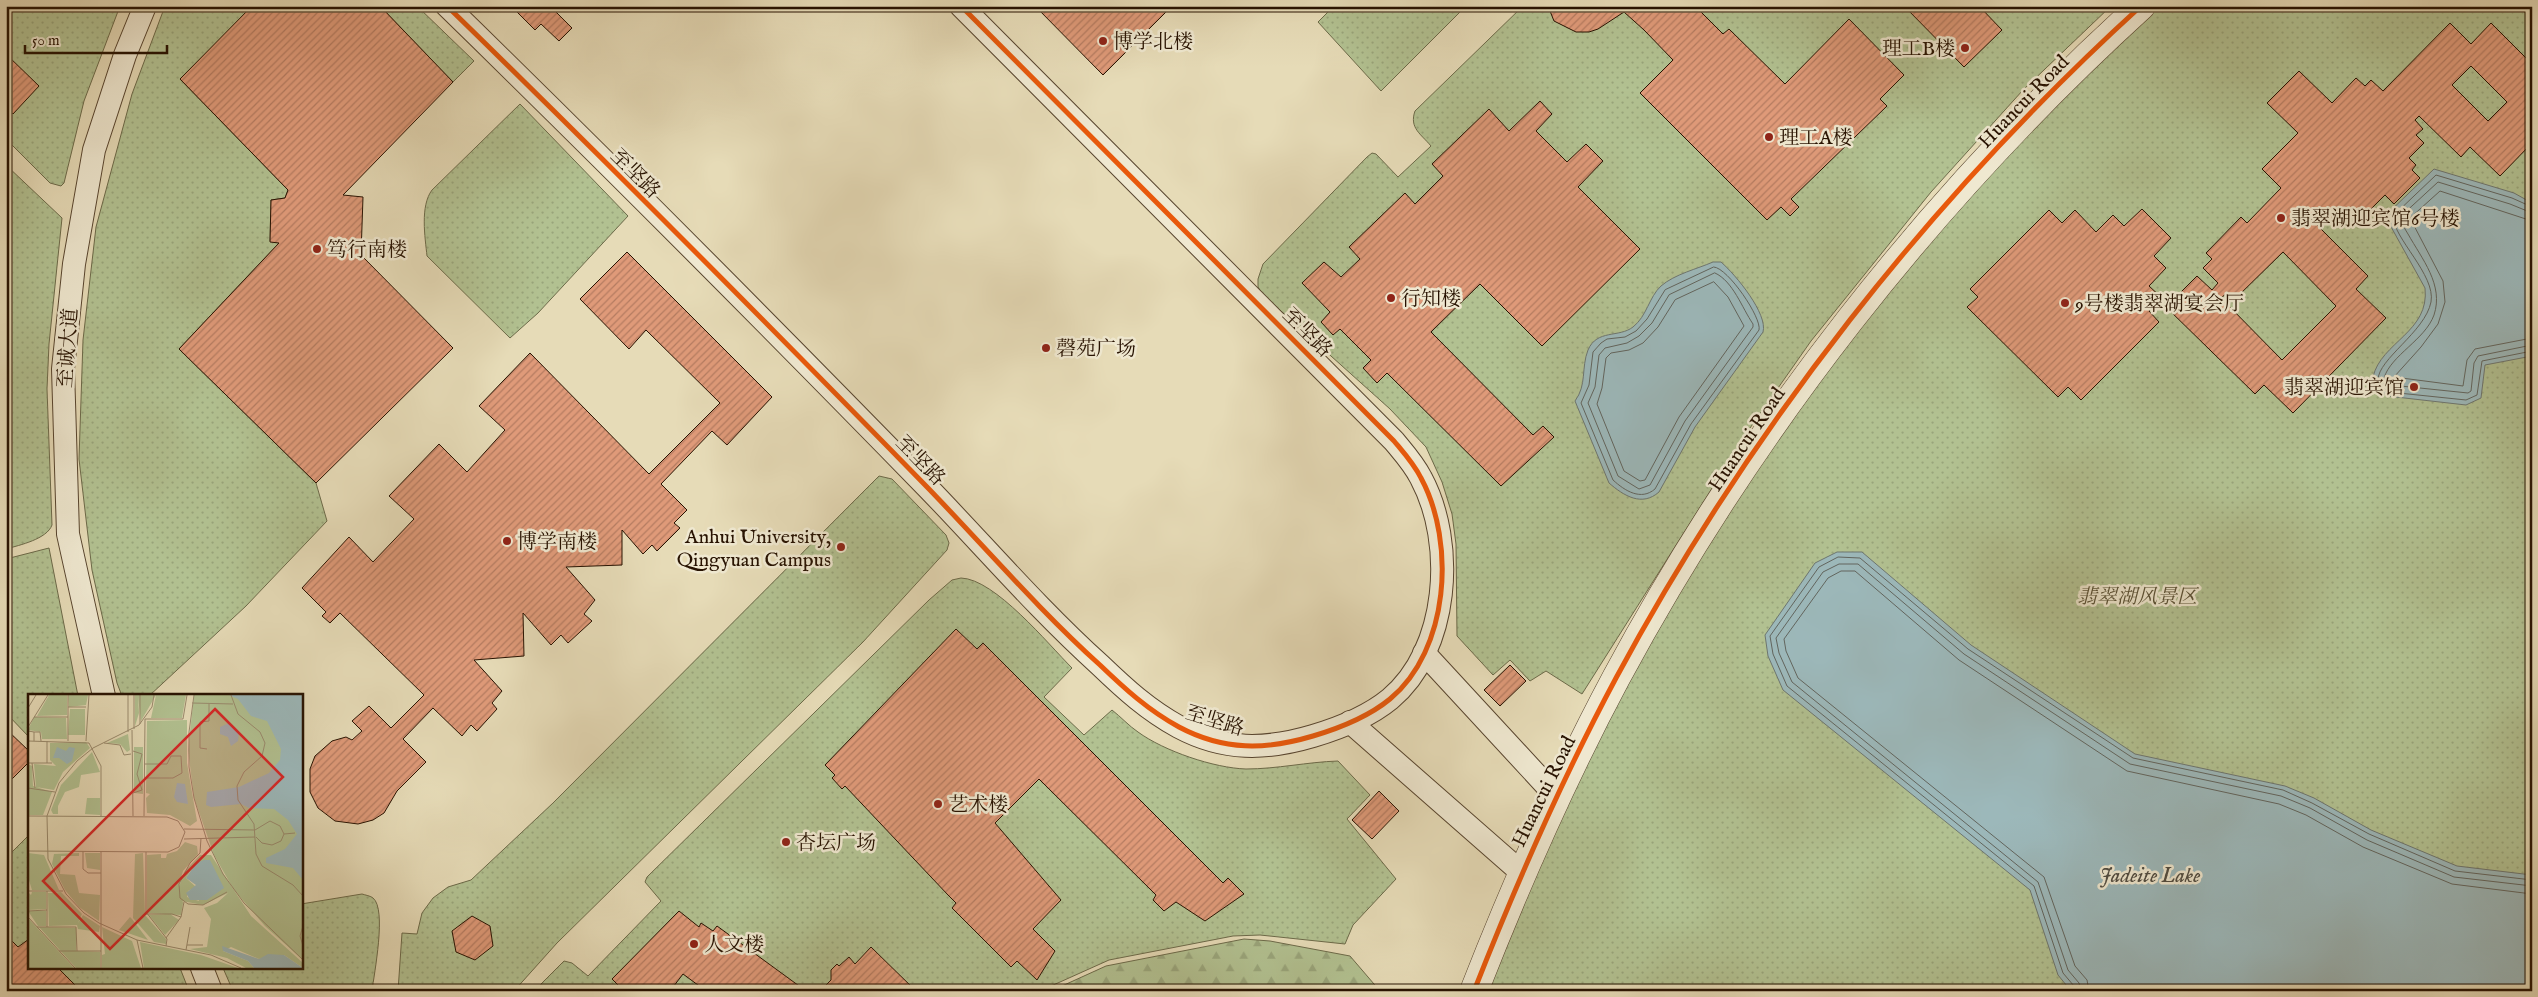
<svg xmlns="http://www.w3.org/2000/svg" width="2538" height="997" viewBox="0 0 2538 997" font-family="'IM FELL English','Noto Serif SC',serif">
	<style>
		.grass { fill: url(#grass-dots); stroke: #6c6a49 }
		.forest { fill: url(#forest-firs); stroke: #6c6a49 }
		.water { fill: #9cb8ba; stroke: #6d7670 }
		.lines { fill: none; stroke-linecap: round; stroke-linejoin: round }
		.shore { stroke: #62655e; stroke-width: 1 }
		.building { fill: url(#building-hatch); stroke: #271201; fill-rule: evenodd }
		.minor-casing { stroke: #57442e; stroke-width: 24 }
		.tertiary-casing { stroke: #57442e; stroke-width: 29 }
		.minor { stroke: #efe8d0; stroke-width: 22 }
		.tertiary { stroke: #efe8d0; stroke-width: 28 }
		.cycleway-casing { stroke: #efe8d0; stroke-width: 8 }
		.cycleway { stroke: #e8590c; stroke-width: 5 }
		.poi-dot { fill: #8f2418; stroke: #efe8d0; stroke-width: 2 }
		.labels { text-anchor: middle; stroke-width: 5; stroke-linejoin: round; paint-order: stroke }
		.poi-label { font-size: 20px; fill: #271201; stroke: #efe8d0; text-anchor: start }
		.street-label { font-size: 20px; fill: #271201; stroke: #efe8d0 }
		.park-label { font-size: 20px; font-style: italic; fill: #584f33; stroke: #efe8d0 }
		.water-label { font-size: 21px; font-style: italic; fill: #504c42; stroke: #efe8d0 }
		.inset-road { fill: none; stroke: #9a8b6e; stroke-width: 1 }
		.view { fill: #d62828; fill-opacity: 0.15; stroke: #d62828; stroke-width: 2.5 }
		.inset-edge { fill: none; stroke: #271201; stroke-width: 2.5 }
	</style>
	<defs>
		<pattern id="grass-dots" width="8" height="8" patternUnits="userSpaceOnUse" patternTransform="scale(1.25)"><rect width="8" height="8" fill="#b2c191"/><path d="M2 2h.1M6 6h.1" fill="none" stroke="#99a57b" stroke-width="1.8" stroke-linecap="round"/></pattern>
		<pattern id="forest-firs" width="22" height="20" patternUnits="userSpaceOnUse" patternTransform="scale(1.25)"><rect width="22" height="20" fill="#b2c191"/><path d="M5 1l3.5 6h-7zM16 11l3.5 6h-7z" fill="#99a57b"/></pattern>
		<pattern id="building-hatch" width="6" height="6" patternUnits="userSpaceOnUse" patternTransform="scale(1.25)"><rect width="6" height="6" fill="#df9a79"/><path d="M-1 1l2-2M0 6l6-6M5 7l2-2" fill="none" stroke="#b57c61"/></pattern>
	</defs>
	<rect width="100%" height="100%" fill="#e6dbb7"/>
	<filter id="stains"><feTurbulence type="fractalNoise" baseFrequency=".004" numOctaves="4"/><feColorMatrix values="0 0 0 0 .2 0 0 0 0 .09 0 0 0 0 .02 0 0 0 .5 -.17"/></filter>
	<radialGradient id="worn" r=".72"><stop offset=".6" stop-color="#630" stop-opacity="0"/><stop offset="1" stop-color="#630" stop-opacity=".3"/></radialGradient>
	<g class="grass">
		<polygon points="6,6 120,6 84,101 64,183 61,186 50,183 6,139"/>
		<polygon points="165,6 254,6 180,79 288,190 285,198 271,200 270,241 279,243 179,349 316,483 327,521 246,606 149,696 122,696 117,683 92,570 79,459 83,340 96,227 132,94"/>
		<polygon points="380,6 417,6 474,61 453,82"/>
		<polygon points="1334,6 1466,6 1381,91 1318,22"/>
		<path d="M1523,6h588l-88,84 -92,102 -120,149 -61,87 -168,266 -36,-23 -16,10 -20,-21 -17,15 -36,-39 -1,-92 -4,-30 -10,-32 -16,-35 -36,-38 -127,-114 -5,-8v-8l5,-15 104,-107 5,-4 4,1 22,23 33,-31c-10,-12 -22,-18 -16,-35z"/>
		<polygon points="2141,6 2532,6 2532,991 1474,991 1535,842 1792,398"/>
		<path d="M520,104l108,112 -90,97 -28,25 -83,-82c-2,-19 -7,-50 5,-66z"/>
		<path d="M6,165l56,53 -13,126 -2,45 5,136c-5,14 -32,20 -46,24z"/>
		<polygon points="879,476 892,479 946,535 949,543 947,550 863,642 557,943 514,991 398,991 402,933 417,934 422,913 433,898 448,887 471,880 553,803"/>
		<polygon points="49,548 78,696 29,696 29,737 6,713 6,559"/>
		<path d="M961,578c34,1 87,66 111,90l-28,29 40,38 28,-25c9,7 17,16 26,22 26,19 76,36 108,37 31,0 61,-7 92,-8l32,34 -23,24 49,60 -43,46 -8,19 -85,-9 -27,1 -124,24 -69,31h-501l2,-7 23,-23 8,2 16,13 73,-75 -16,-19 2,-5 282,-277 23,-20z"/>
		<polygon points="29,835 29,968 180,968 189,991 6,991 6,858"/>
		<path d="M362,894c3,1 9,2 11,4 14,11 1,76 -1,93h-139l-10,-23h78v-64z"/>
	</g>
	<polygon class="forest" points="1244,939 1270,941 1350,956 1380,991 1275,991 1264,988 1243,991 1051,991 1106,966"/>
	<g class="water">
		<path d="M2434,169l80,24 18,10v153l-47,9 -4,33 -15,7 -79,-9 -9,-7 -5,-12c8,-35 57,-45 52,-89l-40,-72z"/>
		<path d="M1713,262h8c15,13 47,52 42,70l-68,95 -36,65c-17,15 -35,4 -50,-9l-34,-82c12,-16 6,-33 13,-51 9,-21 31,-12 45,-23 14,-11 16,-30 28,-41 14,-12 36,-17 52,-24z"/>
		<polygon points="1837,552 1862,552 1971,645 2135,754 2285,786 2314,798 2371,830 2457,866 2532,875 2532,991 2071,991 2058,975 2030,890 1783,690 1768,656 1765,635 1815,563"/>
	</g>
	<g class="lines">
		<g class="shore">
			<path d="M2532,207l-20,-9 -76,-23 -43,41c0,22 43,59 38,86 -6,30 -53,57 -53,78l5,8 6,4 77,8 11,-5 5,-34 50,-10"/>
			<path d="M2532,213l-22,-9 -72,-22 -38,35c1,6 5,12 8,17 14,25 36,51 26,81 -9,25 -43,40 -50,63l7,7 77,8 3,-2 3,-28 4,-7 54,-11"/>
			<polyline points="2532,221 2440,191 2410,218 2443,281 2445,302 2438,324 2421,347 2394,377 2463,386 2467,360 2475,349 2532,338"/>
			<path d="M1714,267c14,1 48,51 45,63l-68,94 -36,65c-14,12 -30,2 -42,-9l-32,-77 8,-18 4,-33 8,-9 6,-4 18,-2 11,-6 11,-12 18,-29z"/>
			<path d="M1715,273c18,8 27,35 38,51v3l-68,94 -35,64 -11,4 -21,-13 -30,-73 7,-16 4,-32 6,-7 22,-5 12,-7 13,-13 17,-28z"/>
			<polygon points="1714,282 1728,297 1744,326 1679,417 1645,480 1640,481 1624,471 1597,404 1602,388 1606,358 1611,353 1629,350 1643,343 1658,327 1675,300"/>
			<polyline points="2075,991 2074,986 2063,973 2034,886 1787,686 1773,654 1770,636 1819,567 1838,557 1860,558 1968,649 2133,758 2283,790 2312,803 2369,834 2455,871 2532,880"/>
			<polyline points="2081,991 2079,983 2068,970 2038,882 1792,682 1779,653 1776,638 1823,572 1839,564 1858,564 1964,654 2130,764 2281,796 2310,808 2367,840 2454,877 2532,886"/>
			<polyline points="2089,991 2087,980 2075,966 2044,877 1798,678 1786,651 1784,639 1828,578 1841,571 1855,571 1959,660 2127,771 2279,804 2306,815 2363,847 2452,884 2532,894"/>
		</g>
	</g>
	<g class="building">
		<polygon points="252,6 380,6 453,82 343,195 363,197 361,255 453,348 316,483 179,349 279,243 270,242 271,200 285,198 288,190 180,79"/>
		<polygon points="511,6 556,6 555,11 572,28 559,41 541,24 535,30"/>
		<polygon points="1035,6 1172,6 1103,75"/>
		<polygon points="1548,6 1695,6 1723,34 1729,29 1785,84 1849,19 1904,75 1880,99 1887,106 1791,199 1799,207 1790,216 1781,207 1767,220 1640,93 1673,60 1644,30 1624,12 1598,29 1589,32 1576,32 1554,21"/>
		<polygon points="1904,6 1979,6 2002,30 1964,67"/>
		<path d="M2450,23l21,21 20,-21 41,41v16l-3,2 3,3v58l-32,33 -30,-29 -9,10 -42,-41 -4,4 8,9 -7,6 8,8 -15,15 7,7 -4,5 8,8 -26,26 -9,-9 -26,26 -7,-6 -12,13 -9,-8 -5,5 -11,-11 -4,5 57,57 -12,13 30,29 -93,95 -29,-28 -9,9 -89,-87 31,-31 15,14 6,-7 -15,-15 9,-9 -6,-6 35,-36 6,6 34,-35 -19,-19 36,-36 -31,-30 32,-32 33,32 24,-25 9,8 6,-6 12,11zM2471,66l36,36 -19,19 -36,-36zM2283,252l53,54 -54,54 -61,-62 7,-6 7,7z"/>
		<polygon points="6,54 39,86 13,114 6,107"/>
		<polygon points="1540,101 1552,114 1536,131 1567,162 1586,144 1603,161 1578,187 1640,249 1542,346 1480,284 1431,332 1533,435 1543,426 1554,437 1501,486 1387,373 1377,383 1363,368 1371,360 1340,329 1333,335 1321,322 1330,312 1302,283 1324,262 1341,277 1360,259 1349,247 1405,193 1415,204 1443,176 1432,164 1489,109 1509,131"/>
		<polygon points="2142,209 2171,238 2154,256 2166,268 2149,286 2162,298 2149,311 2159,322 2081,400 2068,387 2058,397 1967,307 1978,297 1970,289 2049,210 2062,223 2075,210 2096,232 2113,215 2124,226"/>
		<polygon points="627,252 772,397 727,445 712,431 661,484 687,510 674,523 680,528 657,551 652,545 643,554 622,530 622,565 566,567 595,600 584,614 592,621 568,643 561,635 551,645 523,613 524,656 474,660 502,691 492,703 497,709 477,731 471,725 462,736 433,708 403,739 426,762 397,791 384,813 373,820 358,824 335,821 318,808 310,792 310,769 315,756 332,741 346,737 352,740 362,731 352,721 369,706 391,728 424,695 340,613 330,623 322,616 326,612 302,588 349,537 373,562 414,519 389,496 439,444 467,472 505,430 479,406 530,353 649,474 720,403 646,330 629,349 580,299"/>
		<polygon points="956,629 977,649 983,643 1223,883 1228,878 1244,894 1205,921 1176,902 1164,911 1153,900 1156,895 1039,779 995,823 1061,900 1033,929 1055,951 1037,980 1017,961 1011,967 952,908 956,903 948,895 845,786 842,789 832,778 835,775 825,765"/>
		<polygon points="1510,665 1526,681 1500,706 1484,690"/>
		<polygon points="6,729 29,751 29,762 6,785"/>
		<polygon points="1379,791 1399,811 1372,839 1352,820"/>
		<polygon points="679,911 699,927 701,923 713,931 717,926 806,991 706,991 683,974 670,991 624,991 612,979"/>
		<polygon points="472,916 490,926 493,946 475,960 456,952 452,931"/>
		<polygon points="6,935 18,947 29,939 29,968 58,968 81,991 6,991"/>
		<polygon points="871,947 916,991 820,991 831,980 831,970 837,964 839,966 849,957 855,964"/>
	</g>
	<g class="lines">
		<defs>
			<g id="minor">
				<path d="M447,6c163,159 323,320 481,482 57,59 111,122 172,177 25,24 48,45 79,62 45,24 87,23 134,9 27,-8 55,-19 77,-37 59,-49 66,-156 31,-221 -7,-14 -17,-25 -27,-37l-433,-435"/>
				<polyline points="1424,653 1557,797"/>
				<polyline points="104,696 68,534 63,369 74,264 94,150 125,55 145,6"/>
				<polyline points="1350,722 1522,873"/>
				<polyline points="202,968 211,991"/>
			</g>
			<path id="tertiary" d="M1474,991c42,-107 88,-212 142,-313 135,-251 314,-480 525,-672"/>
		</defs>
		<use href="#minor" class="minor-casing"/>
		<use href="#tertiary" class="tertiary-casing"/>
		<use href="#minor" class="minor"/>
		<use href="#tertiary" class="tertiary"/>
		<defs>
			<g id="cycleway">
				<path d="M447,6c163,159 323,320 481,482 57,59 111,122 172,177 25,24 48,45 79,62 45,24 87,23 134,9 27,-8 55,-19 77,-37 59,-49 66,-156 31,-221 -7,-14 -17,-25 -27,-37l-433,-435"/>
				<path d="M1474,991c42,-107 88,-212 142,-313 135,-251 314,-480 525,-672"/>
			</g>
		</defs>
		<use href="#cycleway" class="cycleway-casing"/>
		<use href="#cycleway" class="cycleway"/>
	</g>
	<g class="poi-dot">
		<circle cx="1103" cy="41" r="5"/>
		<circle cx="1965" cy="48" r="5"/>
		<circle cx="1769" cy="137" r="5"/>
		<circle cx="2281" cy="218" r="5"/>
		<circle cx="317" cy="249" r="5"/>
		<circle cx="1391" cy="298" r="5"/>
		<circle cx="2065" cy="303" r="5"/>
		<circle cx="1046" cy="348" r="5"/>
		<circle cx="2414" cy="387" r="5"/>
		<circle cx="507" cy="541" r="5"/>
		<circle cx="841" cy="547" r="5"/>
		<circle cx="938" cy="804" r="5"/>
		<circle cx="786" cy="842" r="5"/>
		<circle cx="694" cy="944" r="5"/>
	</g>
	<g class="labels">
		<g class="poi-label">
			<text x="1113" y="48">博学北楼</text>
			<text x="1955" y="55" text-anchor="end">理工B楼</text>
			<text x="1779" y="144">理工A楼</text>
			<text x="2291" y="225">翡翠湖迎宾馆6号楼</text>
			<text x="327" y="256">笃行南楼</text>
			<text x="1401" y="305">行知楼</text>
			<text x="2075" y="310">9号楼翡翠湖宴会厅</text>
			<text x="1056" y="355">磬苑广场</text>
			<text x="2404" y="394" text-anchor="end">翡翠湖迎宾馆</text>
			<text x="831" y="543" text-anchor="end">Anhui University,<tspan x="831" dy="23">Qingyuan Campus</tspan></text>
			<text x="517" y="548">博学南楼</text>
			<text x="948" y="811">艺术楼</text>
			<text x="796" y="849">杏坛广场</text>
			<text x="704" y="951">人文楼</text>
		</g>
		<g class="street-label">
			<text transform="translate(2023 101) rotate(-46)" y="7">Huancui Road</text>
			<text transform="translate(636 173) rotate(45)" y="7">至坚路</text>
			<text transform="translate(1308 332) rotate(45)" y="7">至坚路</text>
			<text transform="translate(67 348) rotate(-86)" y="7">至诚大道</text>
			<text transform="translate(1746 439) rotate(-56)" y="7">Huancui Road</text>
			<text transform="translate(921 460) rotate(46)" y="7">至坚路</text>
			<text transform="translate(1215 720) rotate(17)" y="7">至坚路</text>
			<text transform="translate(1543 791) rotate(-64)" y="7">Huancui Road</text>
		</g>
		<g class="park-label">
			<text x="2137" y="603">翡翠湖风景区</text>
		</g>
		<g class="water-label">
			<text x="2150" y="882">Jadeite Lake</text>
		</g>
	</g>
	<g transform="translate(28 694)">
		<rect width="275" height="275" fill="#e6dbb7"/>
		<path d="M21,1h18v20l-30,1zM40,1h20l-2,10 -17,2zM107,1h21l-15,26 -3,-24 1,16 -4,13zM128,1h30l-4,23h-31zM166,1h109v265l-38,-34 -31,-36 -20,-35 -20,-57 -6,-48zM42,15h15v26h-17zM6,23l32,1 1,21h-25l-1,-7 -13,-2zM159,26v43l10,58 -7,5 -20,-11 -23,-2 -1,-15 4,-4 -4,-1 1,-72zM100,40l2,16 -3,2 -7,-8 -13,-1zM58,48l4,6 -27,24 -9,18 -18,-3 -2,-23 22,2 -6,-6v-17zM106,53h9v47l-9,-1zM64,58l8,20 -19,3 -2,12 -14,5 -7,14v8h-5l-2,-4 10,-25zM0,70l4,2 1,20 19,6 -9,23h-15zM59,104h13v17l-15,-1zM157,148l12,4 1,8 -15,17 -4,14 4,18 -2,12 -34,-2v-58l14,-1v4h5l1,-4 10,-3zM0,159l16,2 15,35h-27l-4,-13zM51,159v3h-18l-1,18 15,1 4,18 21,2 -1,26 -20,-14 -14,-17 -13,-26 2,-10zM57,159h15v17l-13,-2zM115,159l2,62 21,24v5l-12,-2 -21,-24 2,-64zM0,198l3,3 1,-3h14v17l-18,1zM33,198l21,22 -4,9 5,-8 17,11 -1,6 -21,-3 -1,-4 -28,1 -1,-33zM0,217h18v15h-8zM142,220l9,6 -14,15 -16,-20zM102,223l2,2 16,21 -29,-10zM11,233l37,1v23l24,1v16h-24zM74,233l30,14 9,27h-39v-13l3,-1z" fill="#b2c191"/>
		<path d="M172,161h11l40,61 52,47v5l-19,-13 -25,4 -28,-12 -8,4 25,10 6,7h-8l-19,-10 -37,-9 17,-2 4,-28 -7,-11 13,-5 11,-10 -25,12 -21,-4 -4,-11 6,-18zM166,171l5,36 -12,-4 1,-6 8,-4 -10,-9zM0,224l46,50h-46zM112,248l61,13 37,13h-94z" fill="#b2c191" fill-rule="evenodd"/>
		<path d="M201,1h74v185l-10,-12 -27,-5v-5l19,-9 12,-15 -9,-14 -14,-11 -25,-1 -8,-4 -30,3 -5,-2 1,-13 32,-5 30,-14 11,-13 1,-11 -14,-28 -16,-5 -13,-17zM201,29l10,8 -1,10 -7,5 -3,-9 -8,-3v-7zM29,53l9,4 3,-4 6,1 -3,13 -5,3 -8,-6h-6zM149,89l8,1 3,20 -11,-2 -3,-5zM176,166h6l14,28 -17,12h-17l-4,-7 10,-8 -10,-7 10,-15zM194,252l37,13 9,-5 16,1 19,13h-49l-6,-7 -25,-10z" fill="#9cb8ba"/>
		<path class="inset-road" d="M40,1v46M100,1v37M106,1v34M112,1v29M126,1l-2,12 -13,18 -46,23 -16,13 -18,22 -12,33 1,43 18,35 18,19 15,10 38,17 74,15 30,13M166,1l-5,37v35l5,31 13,43 16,33 21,29 59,57M203,1l7,19 22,18 5,11 -3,13 -18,16 -7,14 1,14 16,24 2,30 6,12 31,19 10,11M164,9l41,1M40,13h18M0,14l8,-13M6,23h34M0,33l20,-32M104,36l1,86M0,37l6,1v9M6,38h6l1,9M0,47l61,2 12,23v50M19,47v22M58,47l3,-46M76,49l16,2 4,10 7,-1M179,55l-7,-1v-26l9,-1v-17M105,57l9,3 -5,20 5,16 -9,3M0,69h24M4,69l3,25M116,84h29l9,-5 -1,-17h-10l-4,8h-23M0,94l27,4M0,122l139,1 11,4 7,11 -6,15 -11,5 -140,-1M116,122l1,-97h38l4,-24M156,135l71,1M227,136l15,-9 10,5 4,8 11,-1M228,143l6,6 10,2 9,-4 3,-7M173,144l-1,15 -10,10 -11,21 1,14 8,6 15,1 24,-13M156,145l71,-2M55,157v18l5,4h13M73,157v117M118,158v60l21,27 -1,7M0,197h35M0,217l19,-1M118,220h26l9,3M0,223l47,51M275,232l-3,10 3,10M9,233h39l1,24M19,233v-36M138,244l15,-21 3,-15M109,246l6,28M159,251h16M158,256l4,-23M31,257h42"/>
		<path class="view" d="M187,15l68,68 -173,172 -67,-68z"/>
		<rect width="275" height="275" class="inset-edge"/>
	</g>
	<rect width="2538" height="997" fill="none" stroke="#e6dbb7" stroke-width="25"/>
	<rect x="8" y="8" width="2523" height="982" fill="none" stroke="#271201" stroke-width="2.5"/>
	<rect x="12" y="12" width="2513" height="972" fill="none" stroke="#271201"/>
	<path d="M25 45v8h142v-8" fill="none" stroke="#271201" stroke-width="2.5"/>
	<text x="32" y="45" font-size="15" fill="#271201" stroke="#efe8d0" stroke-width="4" paint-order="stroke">50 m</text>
	<rect width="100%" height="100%" filter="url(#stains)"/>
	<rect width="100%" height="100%" fill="url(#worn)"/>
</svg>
